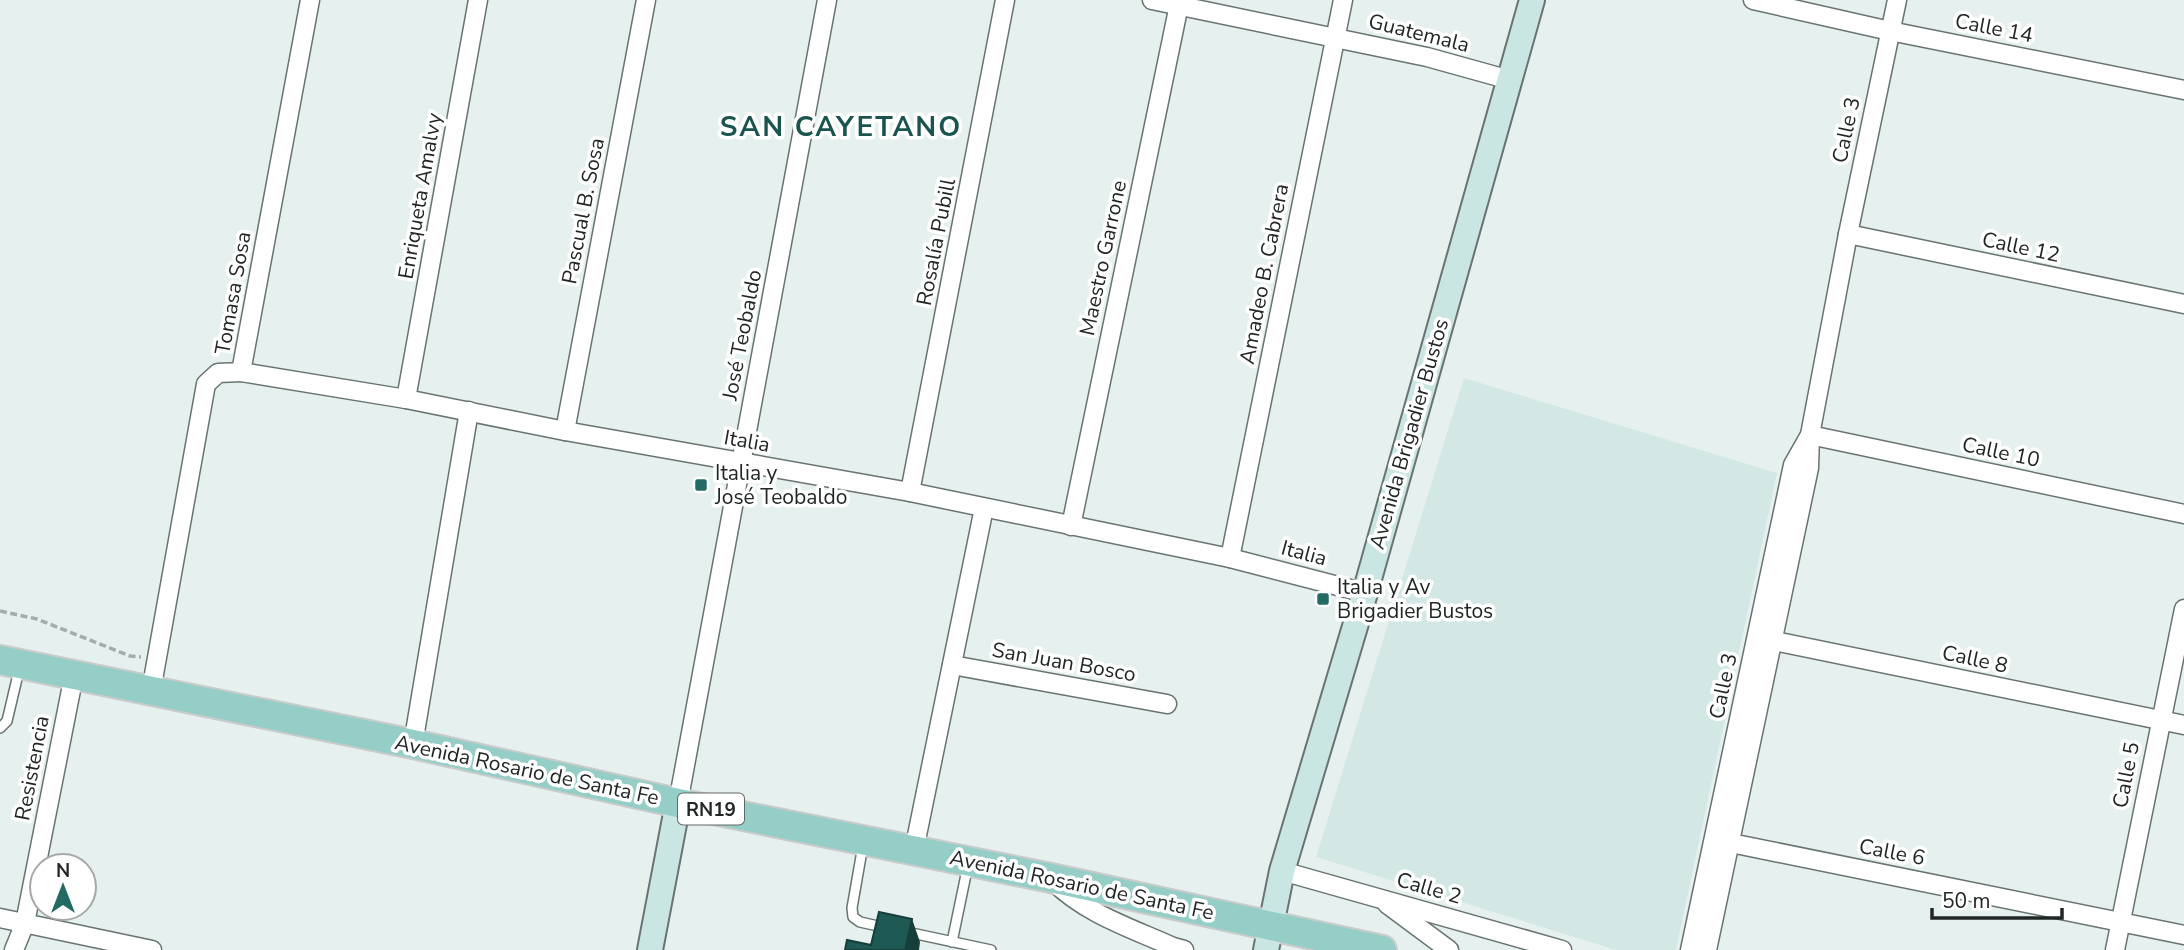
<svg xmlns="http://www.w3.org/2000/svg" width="2184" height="950" viewBox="0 0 2184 950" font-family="'Nunito Sans',sans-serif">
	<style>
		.built { fill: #d3e8e5 }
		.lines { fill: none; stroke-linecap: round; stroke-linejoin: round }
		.lane-casing { stroke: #697371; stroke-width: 12 }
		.street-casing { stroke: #697371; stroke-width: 21 }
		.secondary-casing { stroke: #697371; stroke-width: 28 }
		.primary-casing { stroke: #cacbcb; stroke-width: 32 }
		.path { stroke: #a4adac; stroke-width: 3.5; stroke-dasharray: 7 3.5; stroke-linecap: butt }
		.lane { stroke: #fff; stroke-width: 9 }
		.street { stroke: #fff; stroke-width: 18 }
		.secondary { stroke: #cae6e3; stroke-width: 24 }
		.primary { stroke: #95cec7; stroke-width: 28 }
		.shaded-wall { fill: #163e3a }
		.building { fill: #1f5953; stroke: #163e3a; stroke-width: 2 }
		.poi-dot { fill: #216b63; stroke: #fff; stroke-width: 2.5 }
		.labels { text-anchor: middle; stroke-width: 7; stroke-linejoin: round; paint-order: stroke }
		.shield { fill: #fff; stroke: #646767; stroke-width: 2 }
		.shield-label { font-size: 19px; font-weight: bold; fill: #222626 }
		.street-label { font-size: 21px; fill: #222626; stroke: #fff }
		.poi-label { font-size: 21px; fill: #222626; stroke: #fff; text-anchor: start }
		.district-label { font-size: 28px; font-weight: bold; letter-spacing: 2px; fill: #1a544e; stroke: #fff }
	</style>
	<rect width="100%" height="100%" fill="#e6f1ef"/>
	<polygon class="built" points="1464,378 1777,473 1676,950 1616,950 1316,857"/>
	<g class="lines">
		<defs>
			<g id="lane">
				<polyline points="0,728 7,721 20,666"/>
				<polyline points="863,845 852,908 853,917 860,922 887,928"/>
				<polyline points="907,932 991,950"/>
				<polyline points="952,942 968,865"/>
			</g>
			<g id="street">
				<polyline points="1152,0 1427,57 1510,80"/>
				<polyline points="1753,0 1890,31 2184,90"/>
				<polyline points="1897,0 1848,234 1810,435 2184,514"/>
				<polyline points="1848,234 2184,304"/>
				<polyline points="241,372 406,399 565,431 910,492 1230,558 1365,593"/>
				<polyline points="406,399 478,0"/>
				<polyline points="565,431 646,0"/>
				<polyline points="910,492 1005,0"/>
				<polyline points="1071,526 1180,0"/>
				<polyline points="1230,558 1343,0"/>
				<polyline points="1760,638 2184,725"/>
				<polyline points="952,665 1167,704"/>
				<polyline points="151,691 206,384 218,373 241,372 310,0"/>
				<polyline points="413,744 469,411"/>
				<polyline points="678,803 827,0"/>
				<polyline points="1721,841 2184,935"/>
				<polyline points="914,850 984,508"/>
				<polyline points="1282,871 1562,950"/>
				<path d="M1053,881c33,33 78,47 120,66l11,3"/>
				<polyline points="1387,904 1449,950"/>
				<polyline points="0,918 152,950"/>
				<polyline points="14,950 25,923 74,675"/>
				<polyline points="1690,950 1793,465 1810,435 1809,468 1707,950"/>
				<polyline points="2115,950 2184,609"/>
			</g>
			<g id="secondary">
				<polyline points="650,950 678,803"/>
				<polyline points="1266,950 1282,871 1365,593 1532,0"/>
			</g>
			<polyline id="primary" points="0,660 413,744 678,803 1051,878 1382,950"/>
		</defs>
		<use href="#lane" class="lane-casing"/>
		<use href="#street" class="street-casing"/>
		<use href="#secondary" class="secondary-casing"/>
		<use href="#primary" class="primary-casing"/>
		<polyline class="path" points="0,611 37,619 130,656 141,657"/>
		<use href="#lane" class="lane"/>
		<use href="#street" class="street"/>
		<use href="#secondary" class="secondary"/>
		<use href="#primary" class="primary"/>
	</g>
	<polygon class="shaded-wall" points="912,919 920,942 919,950 905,950"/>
	<polygon class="building" points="879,912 912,919 905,950 845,950 847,940 871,945"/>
	<g class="poi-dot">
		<rect x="694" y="478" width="14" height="14" rx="3.5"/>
		<rect x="1316" y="592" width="14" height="14" rx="3.5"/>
	</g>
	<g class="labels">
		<rect class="shield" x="678" y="793.5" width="66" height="31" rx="5"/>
		<g class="shield-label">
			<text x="711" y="816">RN19</text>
		</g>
		<g class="street-label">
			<text transform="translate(1994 28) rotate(11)" y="7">Calle 14</text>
			<text transform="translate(1419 33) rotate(14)" y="7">Guatemala</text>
			<text transform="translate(1846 130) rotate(-78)" y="7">Calle 3</text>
			<text transform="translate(420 196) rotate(-80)" y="7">Enriqueta Amalvy</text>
			<text transform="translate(583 211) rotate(-79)" y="7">Pascual B. Sosa</text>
			<text transform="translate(936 242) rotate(-79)" y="7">Rosalía Pubill</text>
			<text transform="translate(2021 247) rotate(12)" y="7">Calle 12</text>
			<text transform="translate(1103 258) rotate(-78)" y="7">Maestro Garrone</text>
			<text transform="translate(1264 274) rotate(-79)" y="7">Amadeo B. Cabrera</text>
			<text transform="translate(233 293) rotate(-80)" y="7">Tomasa Sosa</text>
			<text transform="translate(742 335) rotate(-79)" y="7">José Teobaldo</text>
			<text transform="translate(1409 434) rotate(-74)" y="7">Avenida Brigadier Bustos</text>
			<text transform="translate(747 441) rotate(10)" y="7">Italia</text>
			<text transform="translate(2001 452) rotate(12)" y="7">Calle 10</text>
			<text transform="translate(1304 553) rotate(15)" y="7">Italia</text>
			<text transform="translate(1975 659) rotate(12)" y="7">Calle 8</text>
			<text transform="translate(1064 662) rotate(10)" y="7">San Juan Bosco</text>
			<text transform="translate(1723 686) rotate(-78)" y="7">Calle 3</text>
			<text transform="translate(32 768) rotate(-79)" y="7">Resistencia</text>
			<text transform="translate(527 770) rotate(12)" y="7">Avenida Rosario de Santa Fe</text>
			<text transform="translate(2126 775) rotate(-79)" y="7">Calle 5</text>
			<text transform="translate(1892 852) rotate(11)" y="7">Calle 6</text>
			<text transform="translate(1082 885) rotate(12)" y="7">Avenida Rosario de Santa Fe</text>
			<text transform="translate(1429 888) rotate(16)" y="7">Calle 2</text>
		</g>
		<g class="poi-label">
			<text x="715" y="480">Italia y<tspan x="715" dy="24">José Teobaldo</tspan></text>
			<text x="1337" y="594">Italia y Av<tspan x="1337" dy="24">Brigadier Bustos</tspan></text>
		</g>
		<g class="district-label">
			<text x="841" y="136">SAN CAYETANO</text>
		</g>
	</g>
	<g transform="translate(63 887)"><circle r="33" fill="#ffffff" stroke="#a7a8a8" stroke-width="2"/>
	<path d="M0-5L12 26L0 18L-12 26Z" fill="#216b63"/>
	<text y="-10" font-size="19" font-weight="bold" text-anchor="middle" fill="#222626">N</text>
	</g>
	<path d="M1932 908v10h130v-10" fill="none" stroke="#222626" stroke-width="3.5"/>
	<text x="1942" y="908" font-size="21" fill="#222626" stroke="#ffffff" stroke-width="5" paint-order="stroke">50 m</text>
</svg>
